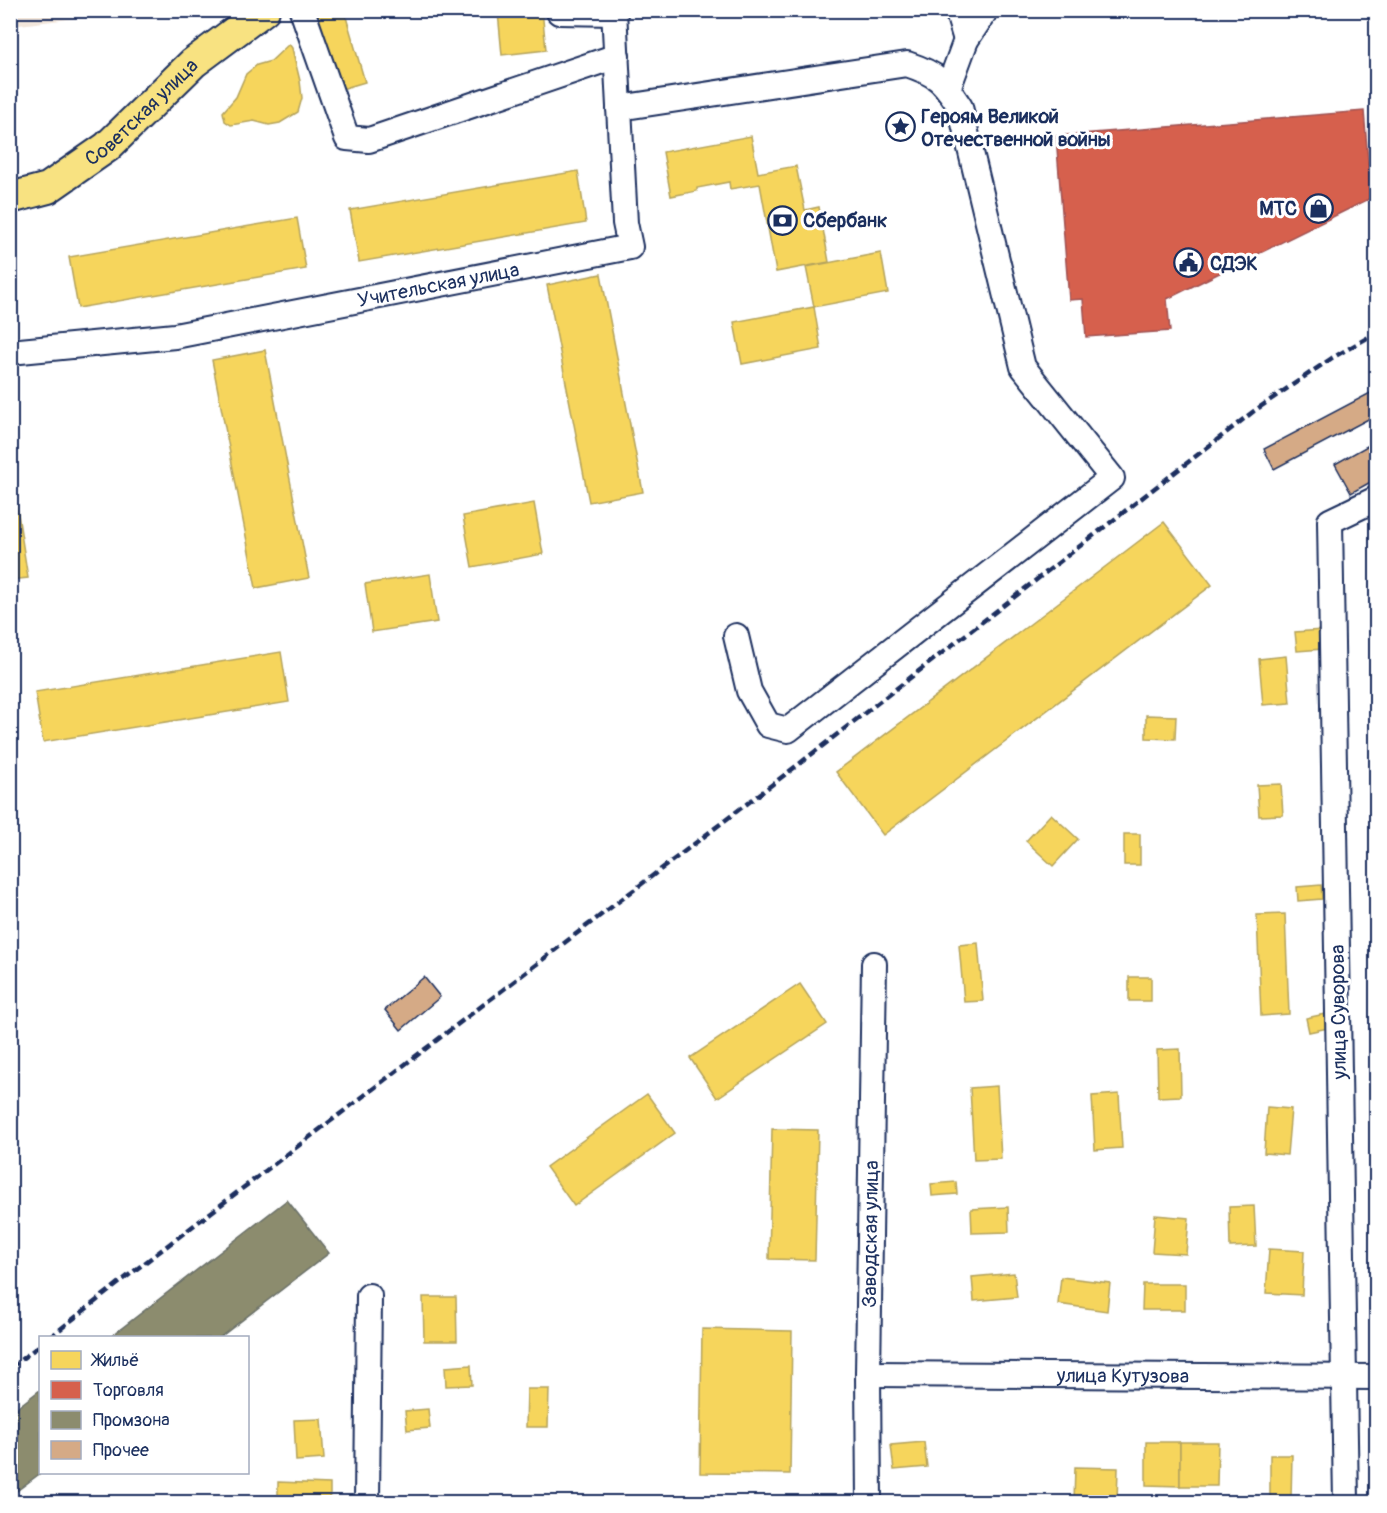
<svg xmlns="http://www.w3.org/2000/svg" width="1387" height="1513" viewBox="0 0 1387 1513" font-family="Pangolin,sans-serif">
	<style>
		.built { fill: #f2e6db }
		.homes { fill: #f6d55c; stroke: #b4a35d; stroke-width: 1.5 }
		.shops { fill: #d6604d; stroke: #9e5152; stroke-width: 1.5 }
		.industry { fill: #8c8c6e; stroke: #6a7069; stroke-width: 1.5 }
		.building { fill: #d5aa86; stroke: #1b2f5e; stroke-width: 1.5 }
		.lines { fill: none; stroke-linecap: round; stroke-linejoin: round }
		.minor-casing { stroke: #1b2f5e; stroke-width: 28 }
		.major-casing { stroke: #1b2f5e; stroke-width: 34 }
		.minor { stroke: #fff; stroke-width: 24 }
		.major { stroke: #f8e281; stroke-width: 30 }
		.rail { stroke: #1b2f5e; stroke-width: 4.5; stroke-dasharray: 9 4.5; stroke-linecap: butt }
		.labels { text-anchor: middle; stroke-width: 6; stroke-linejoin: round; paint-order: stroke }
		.street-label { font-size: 20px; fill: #1b2f5e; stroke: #fff }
		.poi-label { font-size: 20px; font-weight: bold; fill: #1b2f5e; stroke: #fff; text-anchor: start }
	</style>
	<rect width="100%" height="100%" fill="#fff"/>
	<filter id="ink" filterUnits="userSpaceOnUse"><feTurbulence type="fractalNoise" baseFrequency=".0167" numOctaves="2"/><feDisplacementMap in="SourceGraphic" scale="12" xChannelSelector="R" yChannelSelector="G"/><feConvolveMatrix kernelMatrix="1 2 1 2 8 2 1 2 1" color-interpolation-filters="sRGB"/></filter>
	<g filter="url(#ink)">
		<polygon class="built" points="11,10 136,10 136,11 11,26"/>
		<g class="homes">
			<polygon points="315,10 344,10 365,82 338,90"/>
			<polygon points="509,10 542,10 546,50 502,55 498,12"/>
			<polygon points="289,44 292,48 300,81 302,98 298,112 280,123 269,125 254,121 231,125 225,121 223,112 236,97 246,74 257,65 271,61"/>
			<polygon points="751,136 758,173 796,166 805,210 819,207 829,262 776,272 760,184 730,189 729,182 697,188 697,191 671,196 663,152"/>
			<polygon points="578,171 586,223 359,262 350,210"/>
			<polygon points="297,218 306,269 78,308 69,257"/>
			<polygon points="881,253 888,293 814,307 806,267"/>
			<polygon points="601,274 643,492 589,502 547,285"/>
			<polygon points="814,307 821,349 742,364 734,322"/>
			<polygon points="265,350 309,578 256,588 212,360"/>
			<polygon points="10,463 28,578 10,580"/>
			<polygon points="534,503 543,554 472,567 463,516"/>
			<polygon points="1164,522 1212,585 883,835 836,772"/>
			<polygon points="430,574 437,622 372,632 365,584"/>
			<polygon points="1322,630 1323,649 1297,651 1295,632"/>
			<polygon points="281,652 289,702 43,742 35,692"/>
			<polygon points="1286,656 1290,703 1263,705 1259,659"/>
			<polygon points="1146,715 1176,716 1175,739 1146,738"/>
			<polygon points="1281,784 1283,815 1259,816 1257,785"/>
			<polygon points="1051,814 1078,839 1053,866 1026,841"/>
			<rect x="1124" y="834" width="16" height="31"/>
			<polygon points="1321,885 1322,899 1298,901 1297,887"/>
			<polygon points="1285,914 1289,1014 1261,1016 1257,915"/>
			<polygon points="978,943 983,1001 964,1002 959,945"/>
			<rect x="1129" y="977" width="22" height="24"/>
			<polygon points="800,984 827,1024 717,1098 690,1058"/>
			<polygon points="1325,1014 1328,1028 1309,1032 1306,1018"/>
			<polygon points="1180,1049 1181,1096 1158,1097 1157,1050"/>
			<polygon points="997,1086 1001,1159 974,1160 970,1088"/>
			<polygon points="647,1094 675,1133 574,1206 546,1167"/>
			<polygon points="1119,1094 1122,1148 1095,1150 1092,1096"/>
			<polygon points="1267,1107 1291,1109 1287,1155 1264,1153"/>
			<polygon points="772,1129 818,1130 815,1260 769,1259"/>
			<polygon points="956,1182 957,1194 932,1196 931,1184"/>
			<polygon points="1254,1206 1256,1246 1230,1247 1229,1207"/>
			<polygon points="1008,1207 1009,1232 972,1233 971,1209"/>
			<polygon points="1155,1215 1189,1218 1186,1254 1152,1252"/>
			<polygon points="1269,1249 1304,1251 1302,1295 1266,1293"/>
			<polygon points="1014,1273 1017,1297 974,1301 972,1277"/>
			<polygon points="1061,1277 1110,1283 1107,1311 1058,1304"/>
			<polygon points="1143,1284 1185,1284 1185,1310 1142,1310"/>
			<polygon points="423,1297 456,1297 457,1341 424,1341"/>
			<polygon points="702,1329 792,1331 790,1474 700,1473"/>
			<polygon points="471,1365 472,1385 446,1386 445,1367"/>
			<polygon points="527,1389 549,1389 548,1427 526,1427"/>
			<polygon points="428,1409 430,1428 407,1430 405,1411"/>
			<polygon points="321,1419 324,1459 296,1461 294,1420"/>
			<polygon points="924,1442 927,1467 894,1470 891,1445"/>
			<polygon points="1146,1442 1180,1442 1180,1486 1146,1485"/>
			<polygon points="1180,1442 1218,1442 1217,1486 1180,1486"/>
			<polygon points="1270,1455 1292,1455 1291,1500 1270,1500"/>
			<polygon points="1075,1467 1118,1468 1117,1502 1074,1502"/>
			<polygon points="278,1482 330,1484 330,1502 278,1502"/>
			<polygon points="420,1496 493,1498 493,1502 420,1502"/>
		</g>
		<polygon class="shops" points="1364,111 1371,198 1167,299 1170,331 1086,337 1083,299 1069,300 1056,136"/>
		<g class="industry">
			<polygon points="287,1200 329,1253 219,1338 109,1338"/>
			<polygon points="40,1390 42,1472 10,1496 10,1413"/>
		</g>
		<g class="building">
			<polygon points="1376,390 1376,415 1274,469 1264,449"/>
			<polygon points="1376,441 1376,479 1351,493 1335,464"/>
			<polygon points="424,977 440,997 401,1030 385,1010"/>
		</g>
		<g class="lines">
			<defs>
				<g id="minor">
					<polyline points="302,10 347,138 369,140 617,56"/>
					<polyline points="957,10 966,40"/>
					<polyline points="559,12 615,13"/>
					<polyline points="948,89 966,40 986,10"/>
					<path d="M619,108l288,-44c30,10 36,16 53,43l63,260 89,111 -324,252 -20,-5 -19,-34 -13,-55"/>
					<path id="s1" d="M10,352l165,-16 455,-89 -5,-24 -11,-213"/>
					<path id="s2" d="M868,1374l508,3"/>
					<polyline points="367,1502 369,1296"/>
					<path id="s3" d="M869,1502l-1,-128 6,-410"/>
					<polyline points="1346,1502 1330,521 1376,499"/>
				</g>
				<g id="major">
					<path id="s4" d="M10,198l38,-10 59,-41 86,-84 71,-53"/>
				</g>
			</defs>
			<use href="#minor" class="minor-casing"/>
			<use href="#major" class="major-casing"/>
			<use href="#minor" class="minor"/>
			<use href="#major" class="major"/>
			<g class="rail">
				<polyline points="49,1338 138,1268 799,764 1254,411 1332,358 1376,333"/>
				<polyline points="10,1368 40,1345"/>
			</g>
		</g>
	</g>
	<defs>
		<symbol id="sight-ring" viewBox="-11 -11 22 22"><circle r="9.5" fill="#fff" stroke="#1b2f5e" stroke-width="1.5"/><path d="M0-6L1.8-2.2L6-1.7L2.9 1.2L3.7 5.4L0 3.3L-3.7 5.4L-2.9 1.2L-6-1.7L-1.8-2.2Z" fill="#1b2f5e"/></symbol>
		<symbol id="shop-ring" viewBox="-11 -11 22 22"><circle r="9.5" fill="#fff" stroke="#1b2f5e" stroke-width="1.5"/><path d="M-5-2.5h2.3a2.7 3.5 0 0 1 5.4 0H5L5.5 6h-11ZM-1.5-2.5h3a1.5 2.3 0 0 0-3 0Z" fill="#1b2f5e"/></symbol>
		<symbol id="bank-ring" viewBox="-11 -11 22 22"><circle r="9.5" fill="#fff" stroke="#1b2f5e" stroke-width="1.5"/><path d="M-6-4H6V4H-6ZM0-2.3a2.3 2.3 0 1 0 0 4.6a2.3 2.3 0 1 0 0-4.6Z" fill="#1b2f5e"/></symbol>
		<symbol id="civic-ring" viewBox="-11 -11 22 22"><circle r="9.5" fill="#fff" stroke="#1b2f5e" stroke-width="1.5"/><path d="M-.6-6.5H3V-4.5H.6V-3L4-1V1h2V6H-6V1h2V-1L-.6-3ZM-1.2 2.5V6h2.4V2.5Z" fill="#1b2f5e"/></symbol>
	</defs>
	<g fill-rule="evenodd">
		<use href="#sight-ring" x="884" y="110" width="33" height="33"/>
		<use href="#shop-ring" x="1302" y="192" width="33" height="33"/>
		<use href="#bank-ring" x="766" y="204" width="33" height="33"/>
		<use href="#civic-ring" x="1172" y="246" width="33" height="33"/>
	</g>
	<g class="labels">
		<g class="street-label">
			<text dy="7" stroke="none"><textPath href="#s4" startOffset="160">Советская улица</textPath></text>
			<text dy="7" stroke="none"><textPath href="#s1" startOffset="434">Учительская улица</textPath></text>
			<text transform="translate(1338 1012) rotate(-91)" y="7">улица Суворова</text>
			<text dy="7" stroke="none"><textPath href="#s3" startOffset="268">Заводская улица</textPath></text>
			<text dy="7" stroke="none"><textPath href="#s2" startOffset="255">улица Кутузова</textPath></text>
		</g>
		<g class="poi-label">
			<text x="921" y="123">Героям Великой<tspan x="921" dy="23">Отечественной войны</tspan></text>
			<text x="1297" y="215" text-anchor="end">МТС</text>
			<text x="803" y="227">Сбербанк</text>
			<text x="1210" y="270">СДЭК</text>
		</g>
	</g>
	<rect width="1387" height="1513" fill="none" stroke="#fff" stroke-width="36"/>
	<rect x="18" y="18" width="1351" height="1477" fill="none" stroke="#1b2f5e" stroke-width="2" filter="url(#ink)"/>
	<rect x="39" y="1336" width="210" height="138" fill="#ffffff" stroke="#a4acbf" stroke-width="1.5"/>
	<rect x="51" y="1351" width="30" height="18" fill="#f6d55c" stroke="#a4acbf" stroke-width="1.5"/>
	<text x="93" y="1366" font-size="18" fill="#1b2f5e">Жильё</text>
	<rect x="51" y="1381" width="30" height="18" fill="#d6604d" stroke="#a4acbf" stroke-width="1.5"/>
	<text x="93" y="1396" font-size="18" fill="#1b2f5e">Торговля</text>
	<rect x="51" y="1411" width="30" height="18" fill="#8c8c6e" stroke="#a4acbf" stroke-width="1.5"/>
	<text x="93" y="1426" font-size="18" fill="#1b2f5e">Промзона</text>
	<rect x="51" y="1441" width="30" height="18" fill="#d5aa86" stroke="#a4acbf" stroke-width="1.5"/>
	<text x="93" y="1456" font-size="18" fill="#1b2f5e">Прочее</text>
</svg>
